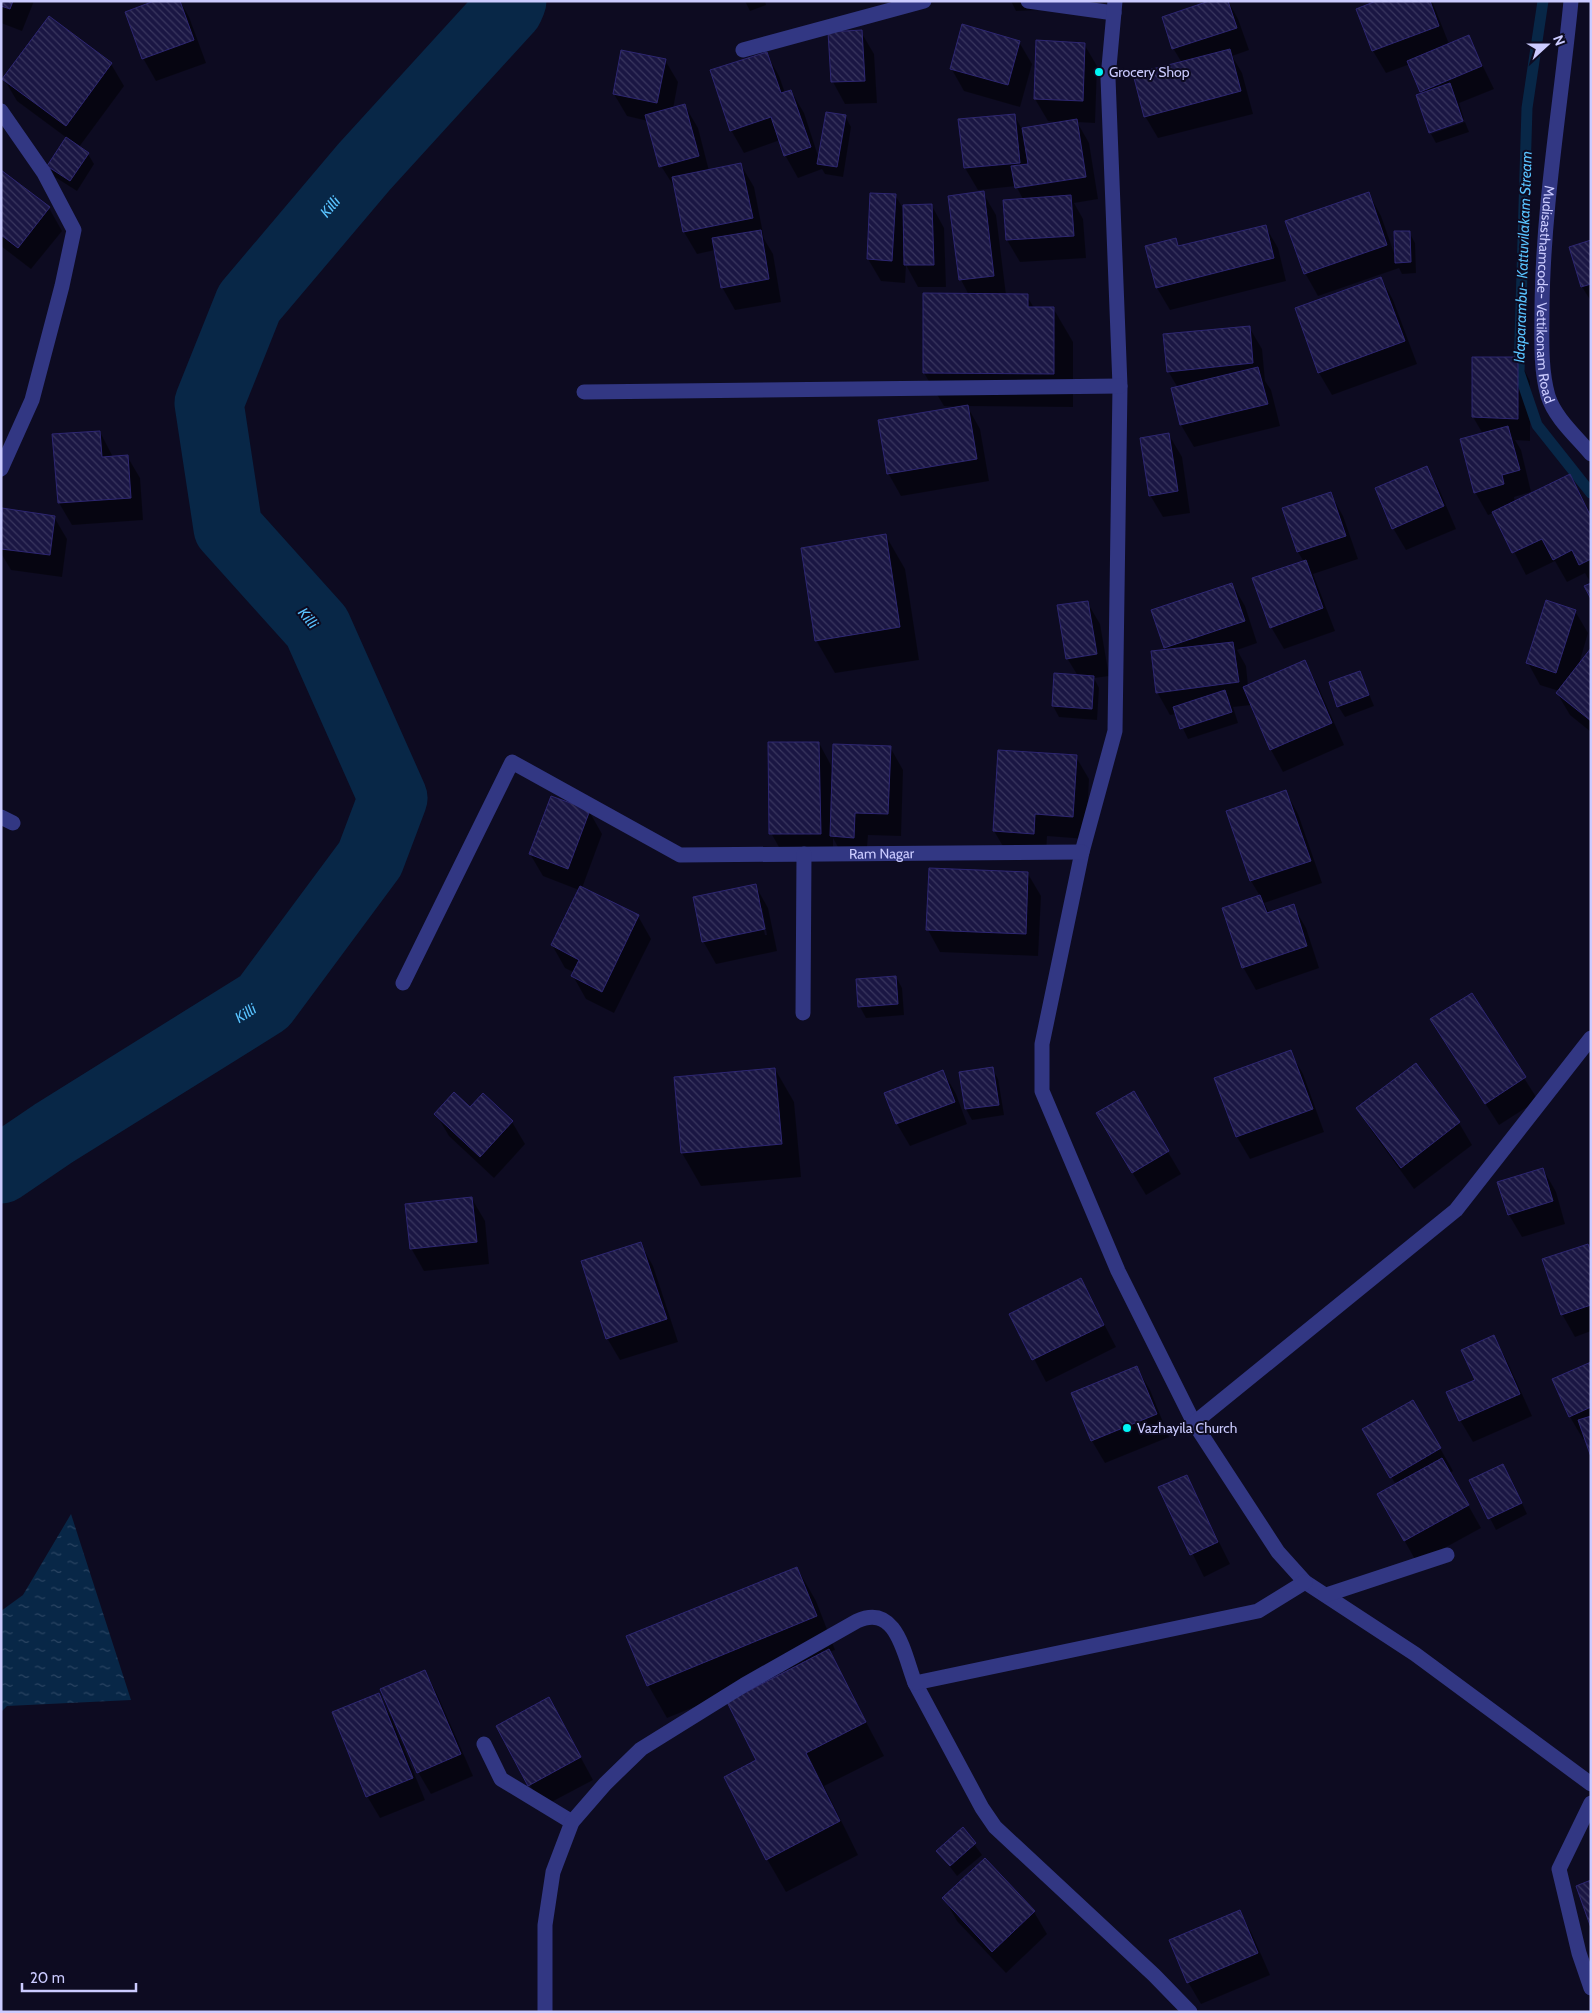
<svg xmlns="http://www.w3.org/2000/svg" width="1592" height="2013" viewBox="0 0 1592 2013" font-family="Cabin,sans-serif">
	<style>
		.water { fill: url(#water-ripples) }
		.shadow { fill: #0007; fill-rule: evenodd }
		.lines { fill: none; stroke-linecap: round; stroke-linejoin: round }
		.stream { stroke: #082747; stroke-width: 11 }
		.river { stroke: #082747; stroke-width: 69 }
		.building { fill: url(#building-back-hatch); stroke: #2d2671 }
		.minor { stroke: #323783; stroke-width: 15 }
		.poi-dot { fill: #00f6f5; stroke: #0d0b21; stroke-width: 2 }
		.labels { text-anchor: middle; stroke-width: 4; stroke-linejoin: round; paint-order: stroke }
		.poi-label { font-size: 14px; fill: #cbcbff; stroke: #0d0b21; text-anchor: start }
		.street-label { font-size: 14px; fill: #cbcbff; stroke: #0d0b21 }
		.water-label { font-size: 15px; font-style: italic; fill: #59c3ff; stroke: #0d0b21 }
	</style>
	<defs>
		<pattern id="water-ripples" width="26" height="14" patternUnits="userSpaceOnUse" patternTransform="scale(1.25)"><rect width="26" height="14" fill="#082747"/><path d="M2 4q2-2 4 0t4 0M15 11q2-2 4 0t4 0" fill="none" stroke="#2b4563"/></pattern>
		<pattern id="building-back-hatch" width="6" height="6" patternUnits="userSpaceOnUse" patternTransform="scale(1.25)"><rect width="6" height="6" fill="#1a1643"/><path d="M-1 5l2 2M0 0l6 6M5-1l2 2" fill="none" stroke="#3a375f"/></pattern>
	</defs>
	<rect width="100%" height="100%" fill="#0d0b21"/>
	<polygon class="water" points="71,1514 131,1700 7,1706 1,1712 1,1611 23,1595"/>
	<g class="shadow">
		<polygon points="1,1 34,1 22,31 1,23"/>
		<polygon points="158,1 180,1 189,17 206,63 156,81 143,58"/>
		<polygon points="745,1 765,1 766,5 750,11"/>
		<polygon points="1011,1 1061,1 1061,9 1016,11"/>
		<polygon points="1228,1 1238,19 1249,50 1232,56 1242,73 1253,114 1158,138 1145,116 1182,63 1173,48"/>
		<polygon points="1379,1 1432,1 1449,44 1468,36 1494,89 1459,103 1464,119 1430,131 1423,94 1410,64 1386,73 1373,51 1357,10"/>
		<polygon points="861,32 874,54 877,103 845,104 833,82 830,34"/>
		<polygon points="1019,42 1032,64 1020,107 964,91 951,68"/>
		<polygon points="1084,44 1097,66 1095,123 1077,122 1089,143 1098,199 1074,203 1083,219 1086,258 1020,262 1007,240 1023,199 1016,186 978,190 965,168 1014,115 1022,129 1060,123 1048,121 1035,99"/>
		<polygon points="766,53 779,76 785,93 791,91 804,113 819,159 845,116 851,127 843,177 825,174 822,169 798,178 785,155 780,140 744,153 731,130"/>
		<polygon points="665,60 678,82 673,109 685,106 698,128 709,171 741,165 754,187 764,239 773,254 781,302 735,310 722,287 715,250 697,254 684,232 675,188 661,166 648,121 627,116 614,94"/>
		<polygon points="111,64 124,86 79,147 88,154 94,164 77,191 55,177 49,166 67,138 17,101 4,79"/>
		<polygon points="1465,122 1469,132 1436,143 1431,134"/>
		<polygon points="1,171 49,208 62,231 31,269 1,246"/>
		<polygon points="983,193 996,215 1006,295 1027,296 1034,308 1053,308 1073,342 1073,407 967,406 980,429 989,481 901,496 888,473 961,407 944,406 924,373 969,295 961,280 950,197"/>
		<polygon points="1369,194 1381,216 1395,256 1409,232 1415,243 1416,273 1402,274 1399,268 1318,296 1305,273"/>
		<polygon points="895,195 905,212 932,206 944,228 946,287 918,287 906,265 905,283 881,281 868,259"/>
		<polygon points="1265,226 1278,248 1286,281 1170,310 1157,288 1146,247 1175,240 1179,247"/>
		<polygon points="1591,241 1591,301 1582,287 1570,248"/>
		<polygon points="1381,278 1393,300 1417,364 1332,395 1319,373 1296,309"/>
		<polygon points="1249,327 1262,349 1265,381 1271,390 1280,426 1194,447 1181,425 1178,388 1168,371"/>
		<polygon points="1473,358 1518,358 1530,381 1530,441 1515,440 1521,450 1531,492 1514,497 1515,502 1569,476 1591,515 1591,583 1585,573 1567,582 1555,561 1526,575 1494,513 1488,515 1475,492 1483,434 1473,417"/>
		<polygon points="100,432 113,457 127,456 140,478 143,520 72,525 59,503"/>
		<polygon points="1169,435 1182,457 1190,513 1163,517 1150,495"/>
		<polygon points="1426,467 1439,489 1456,529 1406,550 1393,528"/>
		<polygon points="1330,493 1343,516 1358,559 1313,574 1335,631 1284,649 1271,627 1304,562 1298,552 1284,509"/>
		<polygon points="3,510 54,517 67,539 62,577 11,570 1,553"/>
		<polygon points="886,536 905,569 919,660 835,673 816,640"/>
		<polygon points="1232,584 1245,606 1257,643 1237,650 1246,666 1248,686 1304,662 1317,684 1344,745 1283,772 1271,750 1251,705 1233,707 1238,723 1188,739 1176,714 1170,715 1157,692 1167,651 1165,647"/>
		<polygon points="1087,602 1100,624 1109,676 1094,678 1099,688 1097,720 1059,717 1053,706 1055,675 1078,676 1067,658"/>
		<polygon points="1575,611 1588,633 1578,667 1591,650 1591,732 1570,715 1557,693 1559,691 1540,685 1528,663"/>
		<polygon points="1360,673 1374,706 1345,717 1338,706"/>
		<polygon points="819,743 833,769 890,747 903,770 901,836 868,835 866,859 844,858 833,838 833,856 784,856 771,833"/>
		<polygon points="1076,757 1089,779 1086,839 1047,836 1046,856 1007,853 994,831"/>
		<polygon points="1286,792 1298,814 1322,883 1264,903 1270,914 1293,906 1306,928 1319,968 1256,990 1243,967 1260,896 1251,881 1227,811"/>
		<polygon points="589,811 602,834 582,888 638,916 651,939 614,1013 586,999 573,976 575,973 565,968 552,945 579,890 543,876 530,854"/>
		<polygon points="1028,874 1041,896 1038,956 940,952 928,930"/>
		<path d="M755,885l13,23 9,43 -61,13 -13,-23zM759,908h3l5,27h-2z"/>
		<polygon points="896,977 902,988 904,1015 866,1018 860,1007 858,980"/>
		<polygon points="1471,995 1538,1100 1499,1125 1432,1020"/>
		<polygon points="1290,1052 1303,1074 1324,1132 1250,1159 1237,1137 1216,1079"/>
		<polygon points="1416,1064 1459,1123 1472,1145 1414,1189 1371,1130 1358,1108"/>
		<polygon points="992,1068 998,1079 1004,1115 972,1120 966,1109 960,1073"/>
		<polygon points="775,1069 794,1102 801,1177 701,1186 682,1153"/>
		<polygon points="943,1071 956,1094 967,1124 910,1146 897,1124 885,1093"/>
		<polygon points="1133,1093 1181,1174 1146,1195 1110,1136"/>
		<polygon points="483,1094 512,1122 525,1144 494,1178 449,1136 436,1114 470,1109"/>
		<polygon points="1543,1169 1556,1192 1565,1224 1522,1237 1509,1215 1499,1183"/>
		<polygon points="472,1199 485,1221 489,1264 424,1271 411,1248"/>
		<polygon points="640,1243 653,1266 678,1342 620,1360 607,1338"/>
		<polygon points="1588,1245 1591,1251 1591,1331 1575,1337 1562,1314"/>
		<polygon points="1081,1280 1116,1347 1046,1382 1011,1314"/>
		<polygon points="1493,1337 1506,1359 1532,1416 1473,1442 1460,1420"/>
		<polygon points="1591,1363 1591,1453 1585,1438 1583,1439 1570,1417 1554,1379"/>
		<polygon points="1137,1368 1150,1390 1169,1437 1105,1463 1092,1441 1072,1394"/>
		<polygon points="1413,1401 1453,1471 1450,1473 1481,1528 1417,1563 1379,1495 1396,1485 1364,1430"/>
		<polygon points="1186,1476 1230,1564 1204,1577 1160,1488"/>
		<polygon points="1509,1476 1527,1514 1496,1530 1471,1481"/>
		<polygon points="797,1568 816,1601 835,1650 829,1652 884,1756 824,1786 858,1855 786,1892 767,1859 758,1761 793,1667 667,1718 648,1685"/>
		<polygon points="425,1671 437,1694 473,1776 431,1794 418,1772"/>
		<polygon points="378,1695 391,1717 425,1800 380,1818 367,1796"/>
		<polygon points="561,1721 593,1780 542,1807 530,1785"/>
		<polygon points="963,1829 982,1855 957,1876 938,1851"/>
		<polygon points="944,1898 1034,1912 1047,1934 1006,1973 957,1921"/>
		<polygon points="1240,1912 1252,1934 1270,1975 1201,2004 1188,1982"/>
	</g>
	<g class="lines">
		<polyline class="stream" points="1543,1 1527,108 1519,372 1537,425 1591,493"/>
		<path class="river" id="s1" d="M1,1169l53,-36 210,-131 106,-143 23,-61 -76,-171 -89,-99 -19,-125 40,-100 115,-136 145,-159 3,-7"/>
	</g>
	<g class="building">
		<polygon points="1,1 13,1 10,9 1,6"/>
		<polygon points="154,1 180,1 194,40 142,59 125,12"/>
		<polygon points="1209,1 1228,1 1237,28 1172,49 1162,17"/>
		<polygon points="1376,1 1430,1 1439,26 1372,51 1356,9"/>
		<polygon points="49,16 112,63 66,126 2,79"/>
		<polygon points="962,24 1020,41 1008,85 950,69"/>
		<polygon points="862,30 865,81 831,82 828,32"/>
		<polygon points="1469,35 1482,66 1420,92 1407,61"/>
		<polygon points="1036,40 1085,43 1083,101 1034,99"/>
		<polygon points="1230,49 1241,91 1144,117 1133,74"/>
		<polygon points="621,50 666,59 657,103 613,94"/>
		<polygon points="767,52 781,93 791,90 811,147 784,156 771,117 730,131 710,70"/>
		<polygon points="1450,83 1463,121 1429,133 1416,95"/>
		<polygon points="685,104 699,156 659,167 645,115"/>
		<polygon points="826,112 846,115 837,167 817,164"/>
		<polygon points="1015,114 1020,163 964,168 958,119"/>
		<polygon points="1077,119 1086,177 1015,188 1011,166 1028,164 1022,128"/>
		<polygon points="66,137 89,153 70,181 47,166"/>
		<polygon points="741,163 753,218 683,232 672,177"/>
		<polygon points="1,170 50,207 18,248 1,235"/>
		<polygon points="984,191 994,276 959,280 948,196"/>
		<polygon points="1369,192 1387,245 1304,274 1285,221"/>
		<polygon points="870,193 896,194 892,261 867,259"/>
		<polygon points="1071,195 1074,236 1006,240 1003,200"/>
		<polygon points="932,204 934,265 904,265 903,205"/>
		<polygon points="1266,225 1274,258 1156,288 1145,246 1176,238 1178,246"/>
		<polygon points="761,230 769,279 721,288 712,238"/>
		<polygon points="1394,231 1410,231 1411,262 1395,263"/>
		<polygon points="1591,240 1591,284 1581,287 1569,247"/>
		<polygon points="1381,277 1405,341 1318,373 1295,308"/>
		<polygon points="923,293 1028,294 1028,307 1054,307 1054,374 923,373"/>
		<polygon points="1250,326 1253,363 1167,372 1163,334"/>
		<polygon points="1472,357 1518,357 1518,419 1472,417"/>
		<polygon points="1258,367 1268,404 1180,425 1171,388"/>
		<polygon points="968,405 977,459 887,474 878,420"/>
		<polygon points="1508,426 1520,470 1502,475 1504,484 1474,493 1460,439"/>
		<polygon points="100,431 102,457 128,455 131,498 58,503 52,434"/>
		<polygon points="1169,433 1178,491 1149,496 1140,438"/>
		<polygon points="1427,466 1444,506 1392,529 1375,488"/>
		<polygon points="1570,474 1591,517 1591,559 1579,565 1572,550 1553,560 1542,539 1512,553 1492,512"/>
		<polygon points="1331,492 1346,536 1297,552 1282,508"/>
		<polygon points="2,508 55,516 50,555 1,549"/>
		<polygon points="886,534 900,627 815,641 801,548"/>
		<polygon points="1306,560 1323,608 1270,628 1252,578"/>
		<polygon points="1232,583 1245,621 1164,648 1151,610"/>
		<polygon points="1591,583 1591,599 1584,586"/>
		<polygon points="1546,600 1576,610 1556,673 1526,663"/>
		<polygon points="1088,601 1097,654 1066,659 1057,605"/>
		<polygon points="1233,642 1239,682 1156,693 1151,651"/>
		<polygon points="1591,648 1591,721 1556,693"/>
		<polygon points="1305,660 1332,723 1270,750 1243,687"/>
		<polygon points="1360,671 1369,695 1337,707 1329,682"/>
		<polygon points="1054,673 1094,676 1092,709 1052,706"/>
		<polygon points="1225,690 1232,712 1180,729 1173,707"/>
		<polygon points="768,742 819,742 821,834 769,834"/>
		<polygon points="833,744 891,746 888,814 855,813 854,838 830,836"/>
		<polygon points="998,750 1077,755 1073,817 1035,814 1034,834 993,831"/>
		<polygon points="1286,790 1311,861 1250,881 1226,811"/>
		<polygon points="551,796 590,810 568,869 529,854"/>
		<polygon points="929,868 1028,872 1026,934 926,930"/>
		<polygon points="756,884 765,929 702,942 693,897"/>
		<polygon points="580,886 639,915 602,992 571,976 579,960 551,945"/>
		<polygon points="1260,895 1267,913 1294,904 1307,946 1242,968 1222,908"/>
		<polygon points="896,976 898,1004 858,1007 856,979"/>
		<polygon points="1472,993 1526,1077 1485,1104 1430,1019"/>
		<polygon points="1291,1050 1313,1109 1236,1137 1214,1078"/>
		<polygon points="1416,1063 1460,1122 1401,1168 1356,1108"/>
		<polygon points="993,1067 999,1105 965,1109 959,1072"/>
		<polygon points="775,1068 782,1144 681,1153 674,1077"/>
		<polygon points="943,1070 955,1102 896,1124 884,1093"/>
		<polygon points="1134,1091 1169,1151 1132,1173 1096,1113"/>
		<polygon points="454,1092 470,1107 483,1093 513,1121 480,1157 434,1114"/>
		<polygon points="1543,1168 1553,1201 1508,1215 1497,1182"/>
		<polygon points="472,1197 477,1242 410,1249 405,1204"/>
		<polygon points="641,1242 667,1319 606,1339 581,1261"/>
		<polygon points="1588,1244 1591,1252 1591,1305 1561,1315 1542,1259"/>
		<polygon points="1081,1278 1104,1325 1032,1360 1009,1314"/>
		<polygon points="1494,1335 1520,1394 1459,1421 1446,1392 1475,1380 1461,1350"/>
		<polygon points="1591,1362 1591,1407 1569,1417 1552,1379"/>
		<polygon points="1137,1366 1157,1414 1091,1441 1071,1393"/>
		<polygon points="1413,1400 1441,1448 1390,1478 1362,1429"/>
		<polygon points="1591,1416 1591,1457 1578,1420"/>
		<polygon points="1442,1458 1469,1505 1404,1541 1377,1494"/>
		<polygon points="1503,1464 1522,1503 1488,1519 1469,1480"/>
		<polygon points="1187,1475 1218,1542 1190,1555 1158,1487"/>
		<polygon points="797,1567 817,1616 647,1686 626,1636"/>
		<polygon points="829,1649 866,1722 806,1753 840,1821 766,1860 724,1777 756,1760 727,1702"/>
		<polygon points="425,1670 461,1754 417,1773 380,1689"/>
		<polygon points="379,1693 413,1778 366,1797 332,1712"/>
		<polygon points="549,1697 581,1757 528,1786 496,1726"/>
		<polygon points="963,1827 976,1843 950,1866 936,1851"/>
		<polygon points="985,1858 1035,1911 992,1952 942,1898"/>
		<polygon points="1591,1880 1591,1928 1576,1886"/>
		<polygon points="1240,1910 1258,1953 1187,1983 1169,1940"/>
	</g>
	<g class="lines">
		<g class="minor">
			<polyline points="1028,1 1114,13"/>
			<polyline points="1115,1 1108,78 1120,386 1115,731 1082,852 1042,1044 1042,1091 1118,1271 1194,1423 1278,1552 1305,1582 1415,1654 1591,1784"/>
			<path id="s2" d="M1571,1c-10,103 -28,204 -29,307 0,28 -2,60 6,88 7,22 28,40 43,58"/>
			<polyline points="743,50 924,1"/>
			<polyline points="1,111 44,173 74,230 62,286 32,400 1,469"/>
			<polyline points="584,392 1120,386"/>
			<polyline points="1,817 13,823"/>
			<path id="s3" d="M403,983l109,-221 168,93 402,-3"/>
			<polyline points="803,1013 804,854"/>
			<polyline points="1194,1423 1456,1210 1591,1038"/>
			<polyline points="1326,1595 1447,1555"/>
			<polyline points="915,1683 982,1808 995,1827 1154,1975 1190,2012"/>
			<polyline points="484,1744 501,1779 572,1822"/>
			<polyline points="1591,1803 1559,1869 1579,1953 1591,1988"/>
			<path d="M545,2012v-87l8,-53 19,-50 33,-38 36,-35 103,-64 113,-64c40,-18 47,34 58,62l343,-72 47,-29"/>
		</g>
	</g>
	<g class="poi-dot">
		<circle cx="1099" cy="72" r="5"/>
		<circle cx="1127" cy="1428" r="5"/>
	</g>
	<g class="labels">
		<g class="poi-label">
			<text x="1109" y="77">Grocery Shop</text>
			<text x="1137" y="1433">Vazhayila Church</text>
		</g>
		<g class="street-label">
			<text dy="5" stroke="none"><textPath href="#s2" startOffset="295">Mudisasthamcode- Vettikonam Road</textPath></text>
			<text dy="5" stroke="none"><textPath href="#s3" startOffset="640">Ram Nagar</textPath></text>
		</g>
		<g class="water-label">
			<text dy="5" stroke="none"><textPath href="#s1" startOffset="1235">Killi</textPath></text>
			<text transform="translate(1523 257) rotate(-88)" y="5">Idaparambu- Kattuvilakam Stream</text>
			<text transform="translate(308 618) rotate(51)" y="5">Killi</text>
			<text dy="5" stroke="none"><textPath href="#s1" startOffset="290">Killi</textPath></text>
		</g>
	</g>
	<rect width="1592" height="2013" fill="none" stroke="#cbcbff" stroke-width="5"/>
	<g transform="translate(1547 45) rotate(69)" stroke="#0d0b21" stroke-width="4" paint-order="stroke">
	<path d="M0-4L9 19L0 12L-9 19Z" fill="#cbcbff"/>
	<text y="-8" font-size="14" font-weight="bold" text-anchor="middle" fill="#cbcbff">N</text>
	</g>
	<path d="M22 1983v8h114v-8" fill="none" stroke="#cbcbff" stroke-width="2.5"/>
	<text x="30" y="1983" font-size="15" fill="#cbcbff" stroke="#0d0b21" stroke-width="4" paint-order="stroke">20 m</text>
</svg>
